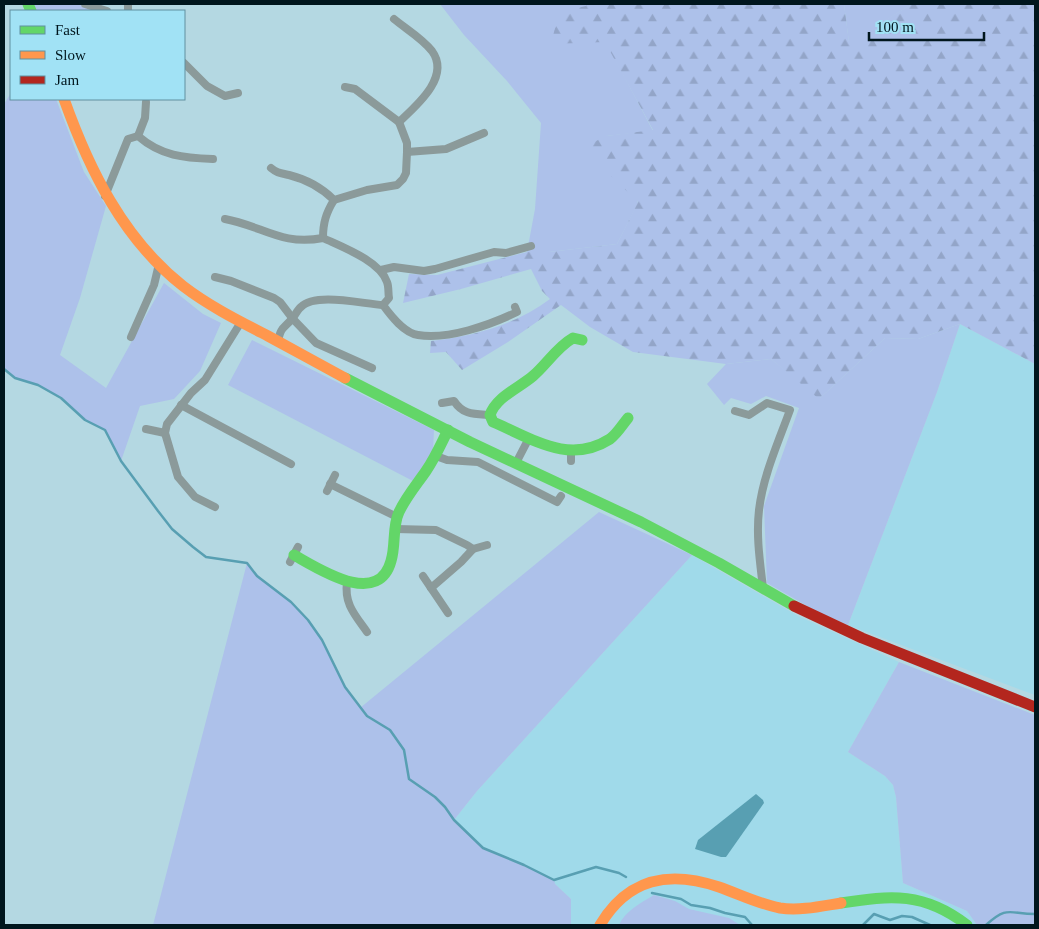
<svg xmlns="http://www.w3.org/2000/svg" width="1039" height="929" viewBox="0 0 1039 929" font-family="Georgia,serif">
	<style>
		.built { fill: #a0daea }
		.green { fill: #adc1ea }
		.forest { fill: url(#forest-firs) }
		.water { fill: #589fb2 }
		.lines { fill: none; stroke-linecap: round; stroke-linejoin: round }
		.stream { stroke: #589fb2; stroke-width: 2.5 }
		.street { stroke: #8b9a9a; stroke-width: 8 }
		.fast { stroke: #63d668; stroke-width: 11 }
		.slow { stroke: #ff974d; stroke-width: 11 }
		.jam { stroke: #b3261e; stroke-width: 11 }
	</style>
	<defs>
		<pattern id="forest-firs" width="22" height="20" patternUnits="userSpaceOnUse" patternTransform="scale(1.25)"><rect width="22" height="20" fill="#adc1ea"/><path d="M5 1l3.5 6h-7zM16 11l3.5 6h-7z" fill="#93a5c8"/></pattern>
	</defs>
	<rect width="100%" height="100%" fill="#b4d8e2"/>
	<g class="built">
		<polygon points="960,324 1035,364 1035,695 848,625 937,392"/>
		<polygon points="692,555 798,616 899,662 848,752 885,776 893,785 896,797 903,883 967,911 977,925 571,925 571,899 555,884 502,856 483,848 454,820 477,791"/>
	</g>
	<g class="green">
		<polygon points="33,4 77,4 91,8 91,11 36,11"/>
		<polygon points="440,4 586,4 653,131 606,136 638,203 617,244 549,252 527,252 535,209 541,123 507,81 464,35"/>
		<polygon points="844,4 912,4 849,43"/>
		<polygon points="11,93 11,99 56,99 84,172 106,206 80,298 60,355 106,388 164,283 203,314 221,323 200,371 174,399 140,406 121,461 105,430 85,420 61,398 38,385 15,378 4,369 4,104"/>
		<polygon points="960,324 937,392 848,625 816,611 767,583 764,506 799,408 766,396 751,404 731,398 724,405 707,384 726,364 771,359 820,398 885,338 918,339"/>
		<polygon points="252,340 434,430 433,451 413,481 228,385"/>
		<path d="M599,512l93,43 -215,236 -23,29 29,28 41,17 30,15 1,4 16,15v26h-418l94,-362c18,23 44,35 62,58 21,27 30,60 51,87z"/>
		<polygon points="899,662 1035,715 1035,925 977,925 967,911 903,883 896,797 893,785 885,776 848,752"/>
		<path d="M654,895l21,6 14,8 40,9 11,7h-121c6,-14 22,-22 35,-30z"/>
	</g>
	<path class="forest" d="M586,4h258l5,38 63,-38h123v360l-75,-40 -42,15 -33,-1 -66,61 -48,-40 -45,5 -93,-12 -43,-25 -29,-22 -53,37 -46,28 -16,-18 -16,1 1,-12c43,-5 84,-16 119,-42l-8,-8 -11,-22 -70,20 -58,14 6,-29 28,1 90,-23h22l68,-8 21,-42 -56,-54 24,-12 47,-6 -48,-88 -54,2 8,-32 27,-6z"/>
	<polygon class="water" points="756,794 763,800 764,803 726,857 721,857 695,849 698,840"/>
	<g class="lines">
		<g class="stream">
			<polyline points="4,369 15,378 38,385 61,398 85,420 105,430 121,461 158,511 172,529 193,547 206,557 247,563 257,576 291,602 308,620 322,640 345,687 367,716 390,730 404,750 409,779 435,797 445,807 454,820 483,848 524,865 554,880 596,867 619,873 626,877"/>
			<polyline points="652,893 681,899 691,905 710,908 725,913 745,917 752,925"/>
			<polyline points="863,925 874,914 890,920 902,916 912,917 930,925"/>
			<path d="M986,925c22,-20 23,-11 49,-11"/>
		</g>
		<g class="street">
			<polyline points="85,4 107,11"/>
			<polyline points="128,4 128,11"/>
			<polyline points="184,63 207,86 225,96 238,93"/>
			<path d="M345,87l10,2 44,33c17,-16 52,-45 33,-71 -10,-13 -26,-22 -38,-32"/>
			<polyline points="399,122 407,143 407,152 446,149 484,133"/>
			<polyline points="138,136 145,118 146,102"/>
			<path d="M271,168c6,5 9,5 18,7 16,4 33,13 45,25l33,-10 30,-5 6,-6 3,-6 1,-21"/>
			<path d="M105,196l23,-57 10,-3c23,20 46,22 75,23"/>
			<path d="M225,219c38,7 56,27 98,19 0,-15 3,-25 11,-38"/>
			<polyline points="381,270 394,267 424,271 435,269 494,252 506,253 531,246"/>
			<polyline points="215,277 231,281 274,298 280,302 293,319 316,343 372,368"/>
			<path d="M383,305c8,11 21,28 35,30 30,5 72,-10 99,-23l-2,-5"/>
			<polyline points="131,337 154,285 159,264"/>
			<path d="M278,341c3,-14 5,-12 14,-22 3,-3 5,-9 9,-12 14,-15 62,-3 82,-2l6,-7c-1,-5 0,-11 -2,-16 -7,-21 -45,-35 -64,-44"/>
			<path d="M442,403l12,-2c9,14 20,13 36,14"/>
			<polyline points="181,405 291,464"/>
			<path d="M735,411l14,4 18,-12 23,7c-12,33 -27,66 -31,100 -3,26 1,52 4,78"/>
			<polyline points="146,429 165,433"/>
			<polyline points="436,456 447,460 478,462 557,502 561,496"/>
			<polyline points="571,461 571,451"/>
			<polyline points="516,463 529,438"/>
			<polyline points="330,484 397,517"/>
			<polyline points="327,491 335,475"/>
			<polyline points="215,507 195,497 178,477 165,433 167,424 191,393 205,380 241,322"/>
			<polyline points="396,529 436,530 467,545 473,549"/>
			<polyline points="290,562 298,547"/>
			<polyline points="423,576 448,613"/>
			<path d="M347,582c-3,22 8,33 20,50"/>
			<polyline points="431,588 461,562 473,549 487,545"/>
		</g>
		<g class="fast">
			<polyline points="28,4 31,11"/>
			<path d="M582,340l-9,-2c-16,9 -26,26 -40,38 -14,12 -37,21 -43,39l3,7c40,17 76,43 117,17 7,-5 13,-15 18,-21"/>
			<polyline points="345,378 470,442 641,522 719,563 794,606"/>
			<path d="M294,555c25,14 84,53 97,6 5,-16 1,-34 8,-49 7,-15 18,-28 27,-41 9,-13 15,-27 22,-41"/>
			<path d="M841,903c51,-8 83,-11 126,22"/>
		</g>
		<g class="slow">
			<path d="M64,99c25,70 59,140 119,187 26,20 56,35 85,50 26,14 51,28 77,42"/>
			<path d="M600,925c28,-47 69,-55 119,-38 20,7 40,17 61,21 20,3 42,-2 61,-5"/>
		</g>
		<polyline class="jam" points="794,606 862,638 1035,707"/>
	</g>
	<rect width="1039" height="929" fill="none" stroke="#00161d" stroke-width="10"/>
	<rect x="10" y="10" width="175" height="90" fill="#a1e2f5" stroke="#61909f"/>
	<rect x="20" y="26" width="25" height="8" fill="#63d668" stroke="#61909f"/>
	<text x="55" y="35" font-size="15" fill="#00161d">Fast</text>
	<rect x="20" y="51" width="25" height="8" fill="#ff974d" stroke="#61909f"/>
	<text x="55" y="60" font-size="15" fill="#00161d">Slow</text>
	<rect x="20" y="76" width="25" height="8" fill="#b3261e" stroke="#61909f"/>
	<text x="55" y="85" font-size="15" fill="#00161d">Jam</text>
	<path d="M869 32v8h115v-8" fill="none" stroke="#00161d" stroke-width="2.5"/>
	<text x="876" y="32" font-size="15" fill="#00161d" stroke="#a1e2f5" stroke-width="4" paint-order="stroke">100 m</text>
</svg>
